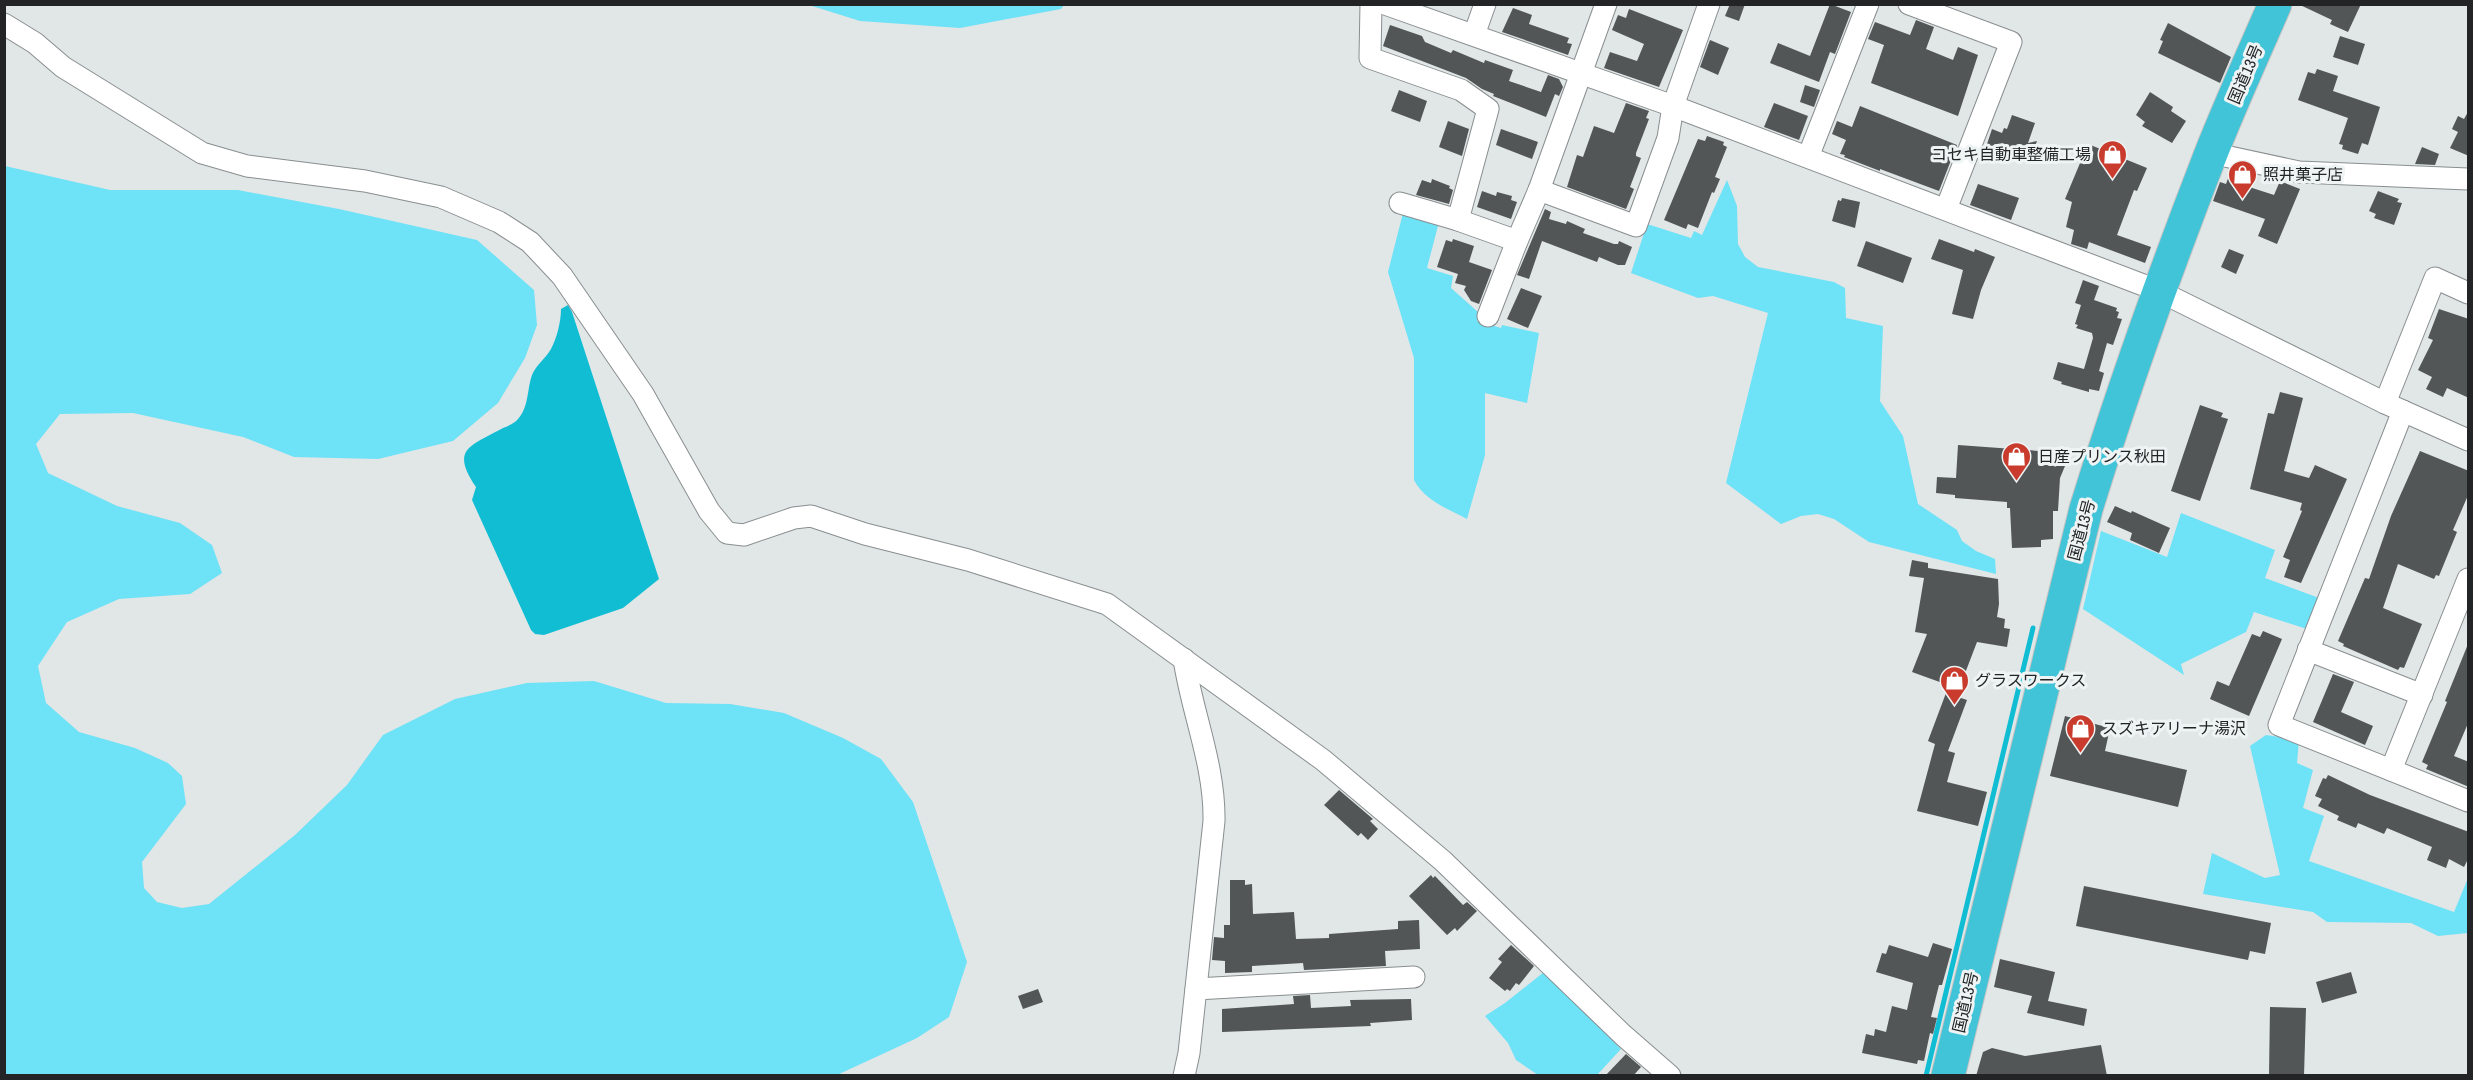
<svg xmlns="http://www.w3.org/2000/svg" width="2473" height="1080" viewBox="0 0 2473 1080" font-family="'Archivo Narrow','Noto Sans JP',sans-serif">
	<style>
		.green { fill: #6ee2f6 }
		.water { fill: #11bdd3 }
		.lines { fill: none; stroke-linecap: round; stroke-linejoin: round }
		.stream { stroke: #11bdd3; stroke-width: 5 }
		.building { fill: #525657 }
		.street-casing { stroke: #898e8f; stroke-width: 23 }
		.highway-casing { stroke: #c1c2c2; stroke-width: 35 }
		.street { stroke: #fff; stroke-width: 21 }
		.highway { stroke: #42c4d8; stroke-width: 33 }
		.labels { text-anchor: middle; stroke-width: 6; stroke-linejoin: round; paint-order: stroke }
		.street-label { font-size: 16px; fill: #222425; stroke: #eef3f4 }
		.poi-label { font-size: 16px; fill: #222425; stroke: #eef3f4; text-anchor: start }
	</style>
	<rect width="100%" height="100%" fill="#e1e6e7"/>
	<g class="green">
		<polygon points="809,5 1064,5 1061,9 960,28 860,21"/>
		<polygon points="5,166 110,190 238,190 339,209 477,240 534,290 537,325 525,358 498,403 453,441 378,459 294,457 243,437 133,413 60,414 36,444 48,473 117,506 180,523 212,545 222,573 190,594 119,599 67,622 38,666 46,703 79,732 135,748 168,763 182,776 186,804 142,862 144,888 157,902 182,908 209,904 295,835 347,785 383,735 455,699 527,683 594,681 666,703 730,704 784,713 843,738 881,759 913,802 967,962 949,1017 917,1038 837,1075 5,1075"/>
		<polygon points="1727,180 1737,206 1738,244 1745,257 1758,267 1834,282 1845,288 1846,318 1883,326 1880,401 1903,436 1918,504 1957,530 1962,541 1976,551 1995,559 1996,574 1869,542 1834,519 1818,514 1801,516 1781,524 1726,483 1768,313 1713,296 1698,298 1631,273 1647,224 1691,238 1694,231 1702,235"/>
		<path d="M1404,209l35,13 -12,46 26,8 -2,12 27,24 -1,9 24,7 1,-3 37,8 -12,70 -42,-10v62l-18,64c-19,-10 -43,-19 -53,-39v-122l-26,-86z"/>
		<polygon points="2181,513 2275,550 2265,578 2319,598 2307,629 2254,612 2246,632 2181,664 2184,675 2083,609 2101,531 2167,557"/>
		<polygon points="2266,735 2299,740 2297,763 2313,770 2303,808 2324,816 2309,861 2454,912 2468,878 2468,933 2438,936 2411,923 2327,922 2313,912 2203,894 2212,853 2265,878 2280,875 2250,746"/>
		<polygon points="1544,972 1621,1049 1597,1075 1538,1075 1516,1060 1508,1043 1485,1016 1505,1003"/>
	</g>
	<path class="water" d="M568,305l4,7 87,267 -36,29 -79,27 -9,-1 -4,-4 -59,-130 4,-13c-26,-38 -6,-41 27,-59 5,-2 12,-5 15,-9 11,-12 9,-30 14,-44 4,-10 14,-17 19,-26 6,-11 10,-28 10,-40z"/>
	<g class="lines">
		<polyline class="stream" points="1926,1076 2033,628"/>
	</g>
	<g class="building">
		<polygon points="1730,4 1745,4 1739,21 1725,16"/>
		<polygon points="1830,4 1851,12 1835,54 1830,52 1819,82 1770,63 1778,43 1810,56"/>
		<polygon points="2298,4 2361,4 2348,32 2330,24 2332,20"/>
		<polygon points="1513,8 1532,15 1529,24 1569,38 1567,43 1572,44 1568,55 1502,32"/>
		<polygon points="1629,9 1683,30 1659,87 1604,68 1610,52 1637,61 1644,44 1612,30 1618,15 1626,18"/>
		<polygon points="1916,20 1934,27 1926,49 1953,60 1958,47 1978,55 1958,116 1871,83 1884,45 1868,39 1875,22 1910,35"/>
		<polygon points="2168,23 2231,57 2220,83 2158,53 2163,41 2160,40"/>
		<polygon points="1390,25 1422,36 1425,42 1451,53 1453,50 1484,63 1485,60 1513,70 1509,81 1541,92 1548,75 1559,79 1563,87 1559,96 1555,94 1546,117 1493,96 1494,94 1482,89 1466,78 1383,46"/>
		<polygon points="2340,36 2365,44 2358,65 2333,57"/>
		<polygon points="1710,40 1729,48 1718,75 1700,67"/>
		<polygon points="2317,69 2338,76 2333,91 2380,107 2368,145 2362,143 2358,154 2342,149 2343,145 2339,144 2348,118 2298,100 2308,72 2315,74"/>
		<polygon points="1805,85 1820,90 1814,107 1800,102"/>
		<polygon points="1399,90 1427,101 1420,122 1391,111"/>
		<polygon points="2150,92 2173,107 2171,111 2186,121 2172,143 2142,126 2145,122 2136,115"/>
		<polygon points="1626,103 1649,111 1646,118 1649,119 1636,153 1636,156 1641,158 1630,187 1634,189 1626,209 1567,187 1577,155 1583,157 1594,126 1614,133"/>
		<polygon points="1774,103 1808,116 1799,140 1764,127"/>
		<polygon points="1860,106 1957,145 1939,191 1880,169 1880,171 1844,157 1845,155 1840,154 1846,140 1832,134 1837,121 1852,127"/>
		<polygon points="2469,110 2469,156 2450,148 2458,132 2452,129 2458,116 2464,119"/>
		<polygon points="2012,115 2035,123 2028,143 2037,141 2029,162 1986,147 1992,129 2002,133 2004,128 2007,129"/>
		<polygon points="1448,121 1469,129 1462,156 1439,147"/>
		<polygon points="1501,129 1538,142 1532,159 1496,145"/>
		<polygon points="1707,136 1724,142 1723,145 1727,147 1715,177 1720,179 1714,193 1712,192 1698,228 1688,224 1686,229 1664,220 1698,139 1705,141"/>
		<polygon points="2088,144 2147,168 2137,191 2134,190 2117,235 2151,247 2145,263 2089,242 2087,249 2071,244 2074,230 2066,227 2072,202 2065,199"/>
		<polygon points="2422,147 2439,154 2435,165 2415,164"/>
		<polygon points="2230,173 2246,178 2243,185 2274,195 2280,181 2300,189 2277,244 2258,236 2265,219 2213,201 2220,182 2226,184"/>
		<polygon points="1432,179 1450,186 1449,188 1453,190 1449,204 1416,195 1422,180 1431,183"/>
		<polygon points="1978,184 2019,198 2011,220 1970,205"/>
		<polygon points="1482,191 1496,196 1497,192 1512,196 1511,200 1517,202 1511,219 1477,207"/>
		<polygon points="2378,191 2399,199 2397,202 2402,203 2394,225 2374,218 2376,214 2369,211"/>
		<polygon points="1842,198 1860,202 1855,228 1832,221 1838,200 1841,201"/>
		<polygon points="1545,209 1551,212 1549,219 1566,224 1567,221 1585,229 1583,233 1614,244 1618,244 1619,241 1632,247 1625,265 1618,265 1599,257 1597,262 1542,241 1529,279 1517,275"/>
		<polygon points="1453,239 1474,246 1469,262 1492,270 1479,304 1471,301 1464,290 1466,286 1455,283 1458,274 1437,267 1446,240 1452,242"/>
		<polygon points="1939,239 1974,252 1975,249 1995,257 1981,290 1973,319 1952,314 1963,270 1931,259"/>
		<polygon points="1866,241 1912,258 1903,283 1857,266"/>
		<polygon points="2229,249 2244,255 2236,274 2221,267"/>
		<polygon points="2083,280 2099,286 2094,300 2117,308 2116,311 2119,312 2117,318 2122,319 2113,345 2107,343 2099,371 2104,373 2099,391 2089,389 2089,392 2061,384 2062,382 2053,379 2058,362 2084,369 2093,338 2092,333 2076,328 2078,325 2075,324 2081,305 2075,303"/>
		<polygon points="1521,288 1542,296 1528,328 1507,319"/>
		<polygon points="2439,309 2469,319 2469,398 2447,388 2443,397 2426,389 2432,377 2418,370 2433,340 2428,338"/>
		<polygon points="2280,392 2303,398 2284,471 2309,478 2315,465 2347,479 2301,583 2284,577 2290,560 2283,557 2302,511 2300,510 2302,503 2250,489 2268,413 2274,414"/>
		<polygon points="2200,405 2223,413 2221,417 2228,419 2200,501 2171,491"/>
		<polygon points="1958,445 2054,452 2060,456 2065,466 2060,478 2058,511 2053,511 2053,539 2041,540 2041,547 2012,548 2010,508 2007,508 2007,502 1955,498 1955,495 1936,493 1937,477 1956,478"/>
		<polygon points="2420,451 2469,471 2469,493 2453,530 2457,532 2439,576 2436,575 2434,579 2398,564 2383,608 2422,624 2404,668 2400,667 2398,670 2343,646 2344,644 2338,641 2365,578 2369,579 2391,516"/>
		<polygon points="2115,506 2131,513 2132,511 2170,528 2159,553 2130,540 2132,533 2107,522"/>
		<polygon points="1912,560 1928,563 1928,568 1998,579 1999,604 1997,617 2005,619 2004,628 2010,629 2007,647 1977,642 1959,689 1912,672 1927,634 1915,632 1924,578 1909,576"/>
		<polygon points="2263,631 2282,639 2249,716 2210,699 2217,681 2229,686 2252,634 2260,637"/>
		<polygon points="2468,644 2469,721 2454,756 2469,762 2469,787 2426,769 2428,765 2422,762 2447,702 2445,701"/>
		<polygon points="2333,674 2354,682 2341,712 2373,726 2365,745 2313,722"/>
		<polygon points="1946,693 1967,700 1948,751 1955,753 1947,782 1987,792 1978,826 1917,811 1935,744 1928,741"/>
		<polygon points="2065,716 2110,728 2105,751 2187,770 2178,807 2050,776"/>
		<polygon points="2328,775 2370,795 2469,832 2469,857 2464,867 2449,859 2446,868 2427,860 2432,847 2387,828 2384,834 2358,823 2356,828 2337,820 2339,816 2318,806 2322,799 2315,796 2323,778 2326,779"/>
		<polygon points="1339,790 1373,819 1370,821 1378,829 1368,840 1361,833 1358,836 1324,805"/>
		<polygon points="1431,875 1433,878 1435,876 1463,905 1467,902 1477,911 1457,931 1455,928 1447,935 1409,896"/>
		<polygon points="1230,880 1245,880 1245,885 1252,884 1253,914 1294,912 1296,939 1329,938 1329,934 1398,929 1398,921 1419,920 1420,949 1385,951 1386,966 1304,970 1303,963 1252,966 1252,972 1225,973 1225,961 1212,960 1214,937 1224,938 1224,925 1230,925"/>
		<polygon points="2084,886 2271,923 2265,954 2250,951 2248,960 2076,926"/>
		<polygon points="1933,943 1952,949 1942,985 1939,985 1931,1017 1937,1018 1933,1034 1930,1033 1924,1061 1918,1060 1917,1064 1862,1053 1866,1034 1874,1036 1875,1029 1886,1032 1892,1006 1907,1010 1913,983 1876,972 1882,953 1886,954 1889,945 1928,957"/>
		<polygon points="1511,945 1534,966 1519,985 1516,983 1510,991 1507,989 1505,991 1489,978 1502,962 1498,959"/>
		<polygon points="2000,959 2055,972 2048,1001 2087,1009 2084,1026 2027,1013 2032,996 1994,987"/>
		<polygon points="2351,972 2357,993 2322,1003 2316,982"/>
		<polygon points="1038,989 1043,1002 1023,1009 1018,996"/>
		<polygon points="1310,995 1311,1008 1351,1006 1350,1000 1411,999 1412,1020 1370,1023 1371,1026 1222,1032 1222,1009 1294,1004 1293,996"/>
		<polygon points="2270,1007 2306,1008 2304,1076 2269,1076"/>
		<polygon points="2101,1045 2107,1076 1976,1076 1983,1052 1992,1048 2025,1056"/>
		<polygon points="1626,1054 1641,1067 1633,1076 1605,1076"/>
	</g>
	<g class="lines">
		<defs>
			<g id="street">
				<polyline points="1371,4 1370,58 1461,90 1488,109 1458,220 1517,241"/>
				<polyline points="1385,4 1673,106 2159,291 2385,403 2468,440"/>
				<polyline points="1909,4 2011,42 1946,209"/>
				<polyline points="4,24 35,43 63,67 202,153 247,166 365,181 441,197 499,222 530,242 562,276 643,394 709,511 727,533 744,535 794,518 811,516 865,534 968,560 1107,604 1323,760 1443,861 1623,1035 1670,1076"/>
				<polyline points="1474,35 1485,4"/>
				<polyline points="2211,153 2299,172 2468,179"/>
				<polyline points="1808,157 1868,4"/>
				<polyline points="1539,190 1636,226 1668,138 1673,106 1709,4"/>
				<polyline points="1400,203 1458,220"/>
				<polyline points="1488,316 1517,241 1539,190 1606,4"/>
				<polyline points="2385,403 2435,278 2468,293"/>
				<polyline points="2403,411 2279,725 2468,801"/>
				<polyline points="2308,650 2422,695"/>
				<polyline points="2391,770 2468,579"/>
				<polyline points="1196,989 1414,977"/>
				<path d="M1184,1076l5,-23 25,-232c1,-56 -22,-108 -30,-162"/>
			</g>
			<path id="highway" d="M1948,1076l138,-567c37,-120 79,-237 124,-353 20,-51 43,-101 65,-152"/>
		</defs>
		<use href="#street" class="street-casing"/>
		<use href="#highway" class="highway-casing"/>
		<use href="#street" class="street"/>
		<use href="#highway" class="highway"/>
	</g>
	<defs>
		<symbol id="shop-pin" viewBox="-11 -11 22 30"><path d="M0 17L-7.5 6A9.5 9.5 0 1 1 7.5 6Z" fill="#c93c2d" stroke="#eef3f4"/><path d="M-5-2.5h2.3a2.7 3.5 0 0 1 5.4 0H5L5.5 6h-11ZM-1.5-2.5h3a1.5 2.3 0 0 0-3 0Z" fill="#fff"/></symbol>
	</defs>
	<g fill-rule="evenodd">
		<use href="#shop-pin" x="2096" y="138" width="33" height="45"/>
		<use href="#shop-pin" x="2226" y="158" width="33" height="45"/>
		<use href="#shop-pin" x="2000" y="440" width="33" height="45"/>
		<use href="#shop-pin" x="1938" y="664" width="33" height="45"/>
		<use href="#shop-pin" x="2064" y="712" width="33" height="45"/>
	</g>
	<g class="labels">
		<g class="street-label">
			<text transform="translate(2245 74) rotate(-67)" y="6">国道13号</text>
			<text transform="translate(2081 530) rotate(-75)" y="6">国道13号</text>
			<text transform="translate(1965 1002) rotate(-77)" y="6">国道13号</text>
		</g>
		<g class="poi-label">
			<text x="2091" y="160" text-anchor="end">コセキ自動車整備工場</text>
			<text x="2263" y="180">照井菓子店</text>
			<text x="2038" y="462">日産プリンス秋田</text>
			<text x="1975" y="686">グラスワークス</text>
			<text x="2102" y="734">スズキアリーナ湯沢</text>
		</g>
	</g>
	<rect width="2473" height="1080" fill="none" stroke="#222425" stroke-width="12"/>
</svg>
